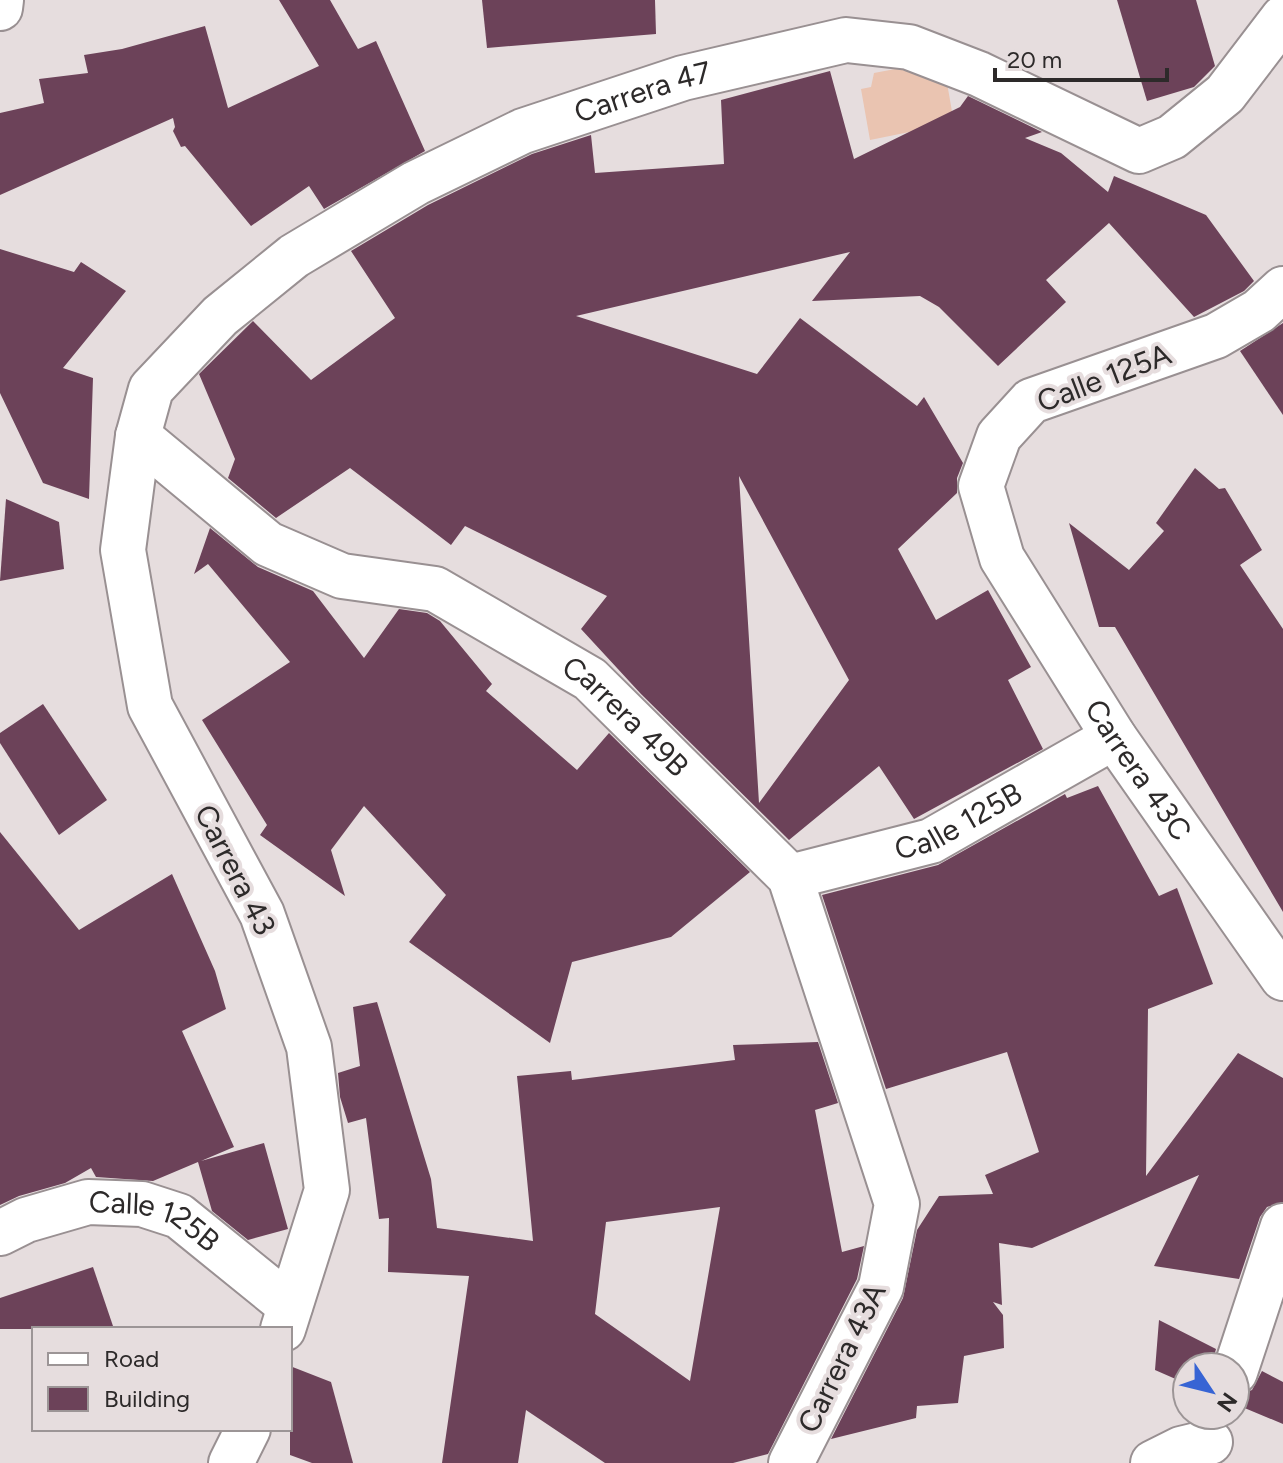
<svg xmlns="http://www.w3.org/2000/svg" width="1283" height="1463" viewBox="0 0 1283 1463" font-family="Figtree,sans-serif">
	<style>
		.green { fill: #eac4b1 }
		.building { fill: #6c4259; fill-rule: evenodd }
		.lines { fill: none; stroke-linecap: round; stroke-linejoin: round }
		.minor-casing { stroke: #999092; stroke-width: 48 }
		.tertiary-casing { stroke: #999092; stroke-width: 48 }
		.minor { stroke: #fff; stroke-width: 44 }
		.tertiary { stroke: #fff; stroke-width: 44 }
		.labels { text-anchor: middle; stroke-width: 8; stroke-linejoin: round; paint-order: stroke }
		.street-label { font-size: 30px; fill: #2d2a2a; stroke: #e6ddde }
	</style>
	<rect width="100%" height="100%" fill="#e6ddde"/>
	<polygon class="green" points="943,60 954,123 870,140 861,89 871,87 874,73"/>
	<g class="building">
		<polygon points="279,0 330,0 358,49 376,41 425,151 324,209 309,186 251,226 185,146 181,147 173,131 175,127 173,118 0,195 0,113 44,103 39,79 88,73 84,55 122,49 205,26 228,108 319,66"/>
		<polygon points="482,0 655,0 656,34 487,48"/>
		<polygon points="1117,0 1196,0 1215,66 1194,87 1147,101"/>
		<path d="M830,71l24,88 106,-52 8,-11 74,36 -17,6 36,15 47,39 6,-16 92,39 48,66 -10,10 -50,26 -85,-94 -63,57 20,22 -68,64 -59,-59 -19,-11 -108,5 38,-49 -274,64 181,58 43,-56 117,88 7,-9 39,66 -6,15v15l-59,56 38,71 52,-30 43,77 -23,13 35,69 -129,70 -35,-53 -90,74 -148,-146 -60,-65 26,-33 -142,-70 -14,19 -101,-77 -74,50 -48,-40 7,-19 -36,-85 54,-53 58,59 84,-62 -44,-67 77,-46 104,-51 59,-19 4,38 129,-9 -3,-64zM739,476l110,204 -90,123z"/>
		<polygon points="0,249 74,272 81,262 126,291 63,368 93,378 89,499 43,483 0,393"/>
		<polygon points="1283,323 1283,415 1240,351"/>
		<polygon points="1195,468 1219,489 1225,488 1262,550 1240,565 1283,629 1283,912 1115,627 1099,627 1069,523 1129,570 1164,531 1156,523"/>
		<polygon points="6,499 59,522 64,569 0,581"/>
		<polygon points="210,528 258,567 313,591 364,658 399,609 427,613 440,621 492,684 486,691 577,770 609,733 750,872 671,937 572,962 550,1043 409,942 446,895 364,806 331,850 345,896 260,835 267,825 202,720 290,662 208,564 194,574"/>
		<polygon points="43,704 107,800 59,835 0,743 0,733"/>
		<polygon points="1098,786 1159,896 1177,888 1213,984 1148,1009 1146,1176 1238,1053 1283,1078 1283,1202 1267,1207 1260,1217 1239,1279 1154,1266 1199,1175 1032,1248 999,1243 1002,1305 993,1302 1003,1315 1004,1348 964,1356 958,1403 917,1406 916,1418 831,1439 903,1298 917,1230 939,1196 993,1194 985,1175 1039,1152 1007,1052 886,1089 822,895 938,865 1065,794 1067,798"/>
		<polygon points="0,832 79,930 172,874 215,971 226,1009 182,1031 234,1147 201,1161 264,1143 288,1229 248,1240 212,1211 198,1162 153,1181 96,1177 91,1168 65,1183 19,1196 0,1205"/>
		<path d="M377,1002l54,177 6,49 96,13 -16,-165 54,-5 1,9 163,-20 -2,-15 85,-3 20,61 -23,7 27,142 22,-6 -7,33 -89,175 -35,9h-128l-79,-53 -8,53h-76l27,-187 -81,-4 1,-54 -10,1 -13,-101 -18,5 -8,-26 -2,-24 22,-7 -7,-59zM720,1207l-30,174 -95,-67 11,-92z"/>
		<polygon points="93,1267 114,1329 0,1329 0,1298"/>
		<polygon points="1159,1320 1216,1349 1211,1367 1187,1367 1187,1384 1155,1370"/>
		<polygon points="290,1366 331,1382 353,1463 312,1463 290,1455"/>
		<polygon points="1262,1371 1283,1382 1283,1424 1235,1404 1235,1396 1252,1390"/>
	</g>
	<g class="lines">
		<defs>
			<g id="minor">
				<path id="s1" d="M1283,289l-24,22 -43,25 -185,65 -32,35 -18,50 21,72 112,179 169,241"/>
				<path id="s2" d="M138,436l130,108 74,32 93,13 155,90 200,198 107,327 -16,83 -90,176"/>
				<path id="s3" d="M790,877l141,-36 183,-104"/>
				<path id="s4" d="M0,1233l26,-13 62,-18 54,2 37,12 111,90"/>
				<path id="s5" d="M283,1329l44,-139 -18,-143 -47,-133 -112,-208 -27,-156 15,-114 13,-47 69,-73 74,-60 122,-73 107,-52 160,-53 163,-38 63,7 70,27 160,77 33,-14 53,-43 58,-76"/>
				<polyline points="1235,1372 1283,1226"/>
				<polyline points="231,1463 248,1429"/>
				<polyline points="1153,1463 1181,1449 1210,1442"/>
			</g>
			<polyline id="tertiary" points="0,8 1,0"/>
		</defs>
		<use href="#minor" class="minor-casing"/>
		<use href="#tertiary" class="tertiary-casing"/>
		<use href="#minor" class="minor"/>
		<use href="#tertiary" class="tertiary"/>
	</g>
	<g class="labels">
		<g class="street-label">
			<text dy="10" stroke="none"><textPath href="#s5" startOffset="1572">Carrera 47</textPath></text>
			<text transform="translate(1104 378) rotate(-21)" y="10">Calle 125A</text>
			<text dy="10" stroke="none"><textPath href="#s2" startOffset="574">Carrera 49B</textPath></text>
			<text dy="10" stroke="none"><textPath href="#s1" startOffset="706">Carrera 43C</textPath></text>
			<text dy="10" stroke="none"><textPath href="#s3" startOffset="178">Calle 125B</textPath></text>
			<text transform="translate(235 870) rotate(63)" y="10">Carrera 43</text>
			<text dy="10" stroke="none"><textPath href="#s4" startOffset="164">Calle 125B</textPath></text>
			<text transform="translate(842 1358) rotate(-64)" y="10">Carrera 43A</text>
		</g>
	</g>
	<rect x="32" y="1327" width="260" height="104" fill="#e6ddde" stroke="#9c9596" stroke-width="2"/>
	<rect x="48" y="1353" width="40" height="12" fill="#ffffff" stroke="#9c9596" stroke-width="2"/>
	<text x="104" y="1367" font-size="24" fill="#2d2a2a">Road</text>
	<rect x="48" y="1387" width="40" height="24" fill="#6c4259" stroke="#9c9596" stroke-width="2"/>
	<text x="104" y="1407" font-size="24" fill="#2d2a2a">Building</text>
	<g transform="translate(1211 1391) rotate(125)"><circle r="38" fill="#e6ddde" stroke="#9c9596" stroke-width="2"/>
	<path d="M0-6L14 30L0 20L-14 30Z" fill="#3764d4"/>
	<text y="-12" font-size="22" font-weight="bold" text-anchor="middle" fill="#2d2a2a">N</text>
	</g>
	<path d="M995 68v12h172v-12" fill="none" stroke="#2d2a2a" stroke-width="4"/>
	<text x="1007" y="68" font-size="24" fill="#2d2a2a" stroke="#e6ddde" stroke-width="6" paint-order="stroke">20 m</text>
</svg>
